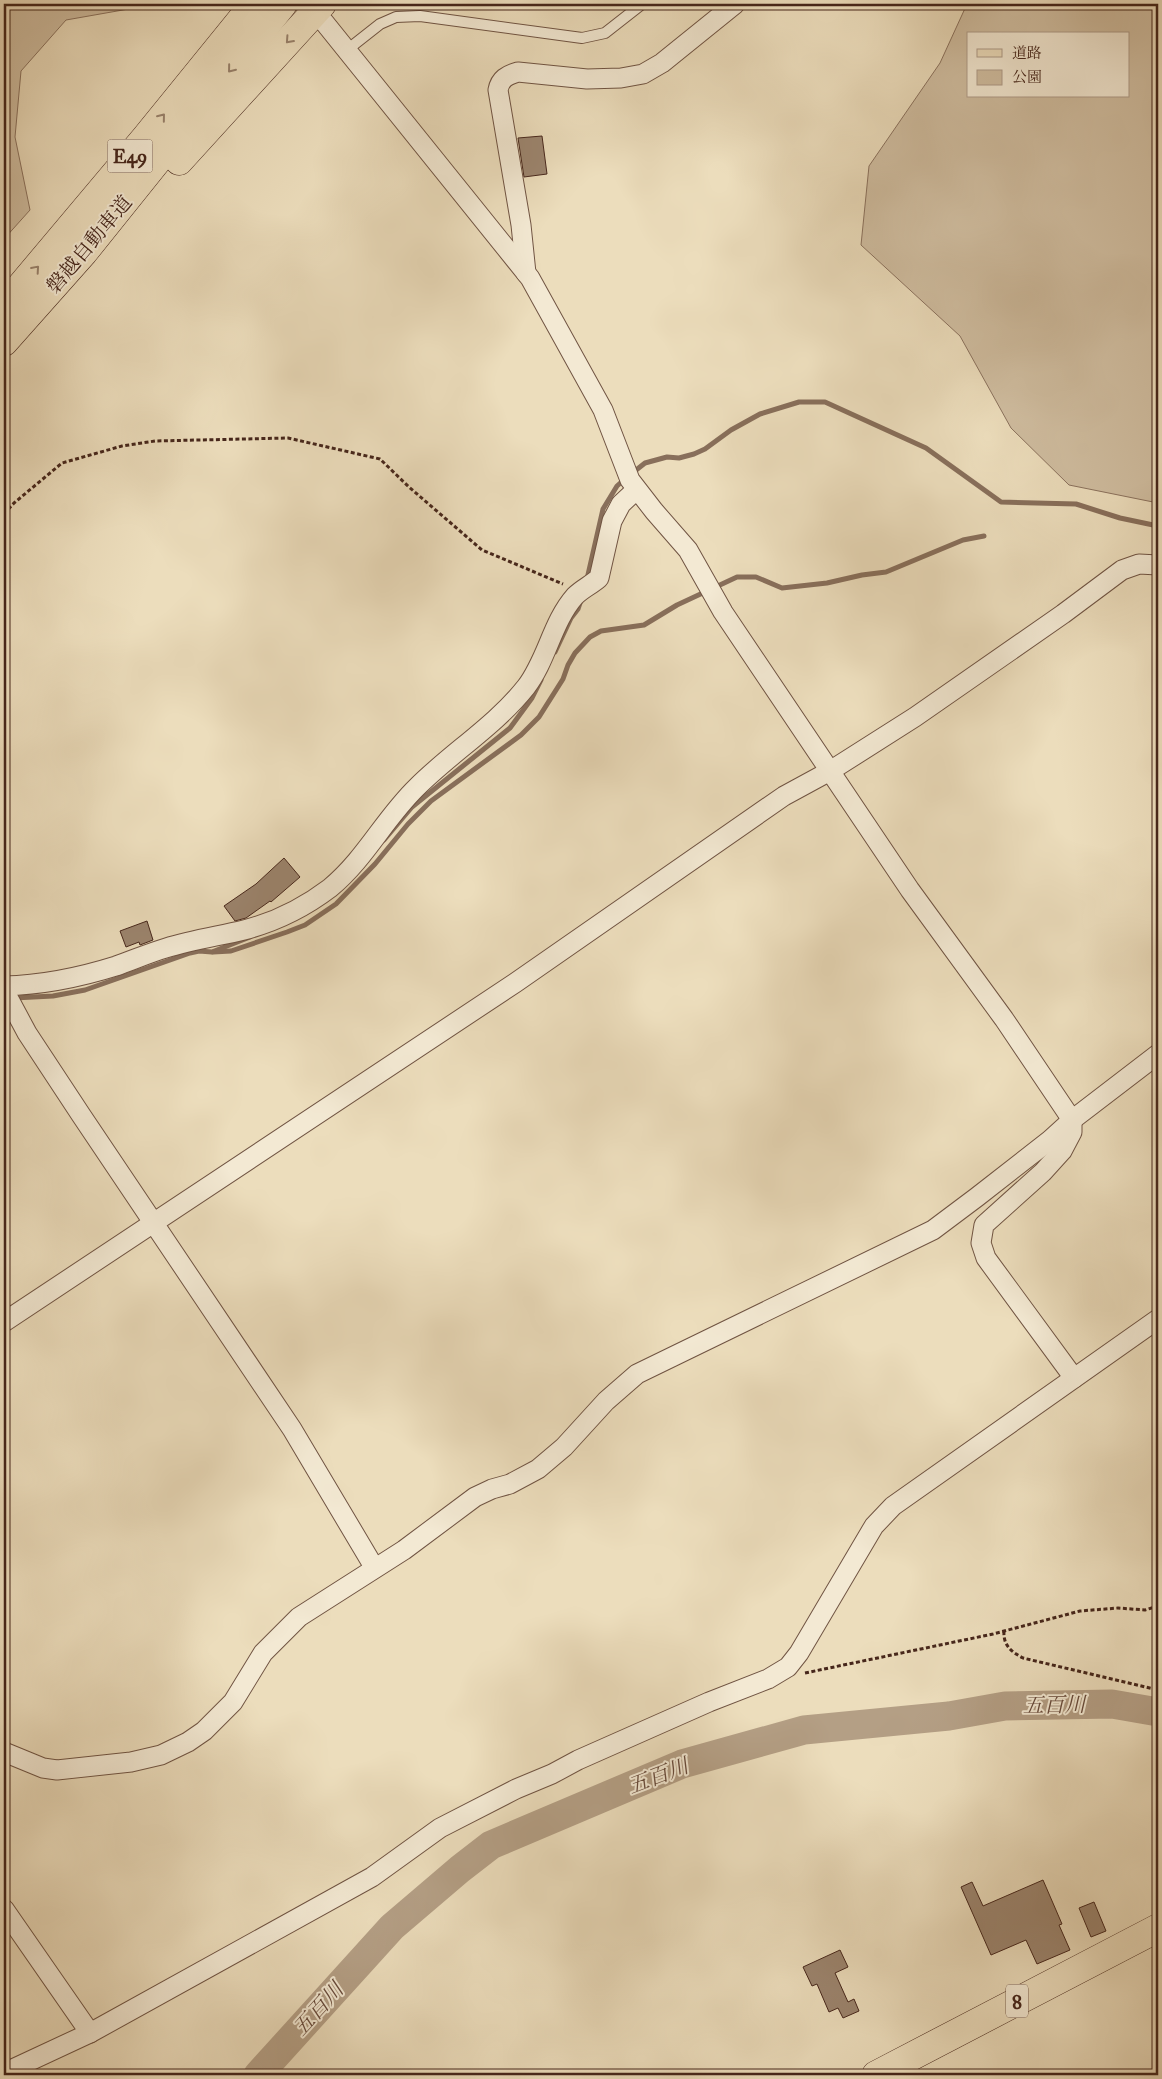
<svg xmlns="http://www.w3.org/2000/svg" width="1162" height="2079" viewBox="0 0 1162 2079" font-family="'IM FELL Great Primer','Noto Serif JP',serif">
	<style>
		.green { fill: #d0bea1; stroke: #8b725e; fill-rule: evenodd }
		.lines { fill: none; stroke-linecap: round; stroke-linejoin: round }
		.stream { stroke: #886f5b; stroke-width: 5 }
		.river { stroke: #b49f85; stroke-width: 29 }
		.building { fill: #9c856f; stroke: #46261b }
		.lane-casing { stroke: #705443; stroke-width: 12 }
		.street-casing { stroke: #705443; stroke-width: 21 }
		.primary-casing { stroke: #46261b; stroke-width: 29 }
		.highway-casing { stroke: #46261b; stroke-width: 29 }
		.path { stroke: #46261b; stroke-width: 3; stroke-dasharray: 4 2.5; stroke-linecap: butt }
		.lane { stroke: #f3e9d3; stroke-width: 10 }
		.street { stroke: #f3e9d3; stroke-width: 19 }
		.primary { stroke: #ecddbc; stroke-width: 28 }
		.highway { stroke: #ecddbc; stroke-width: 28 }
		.oneway { stroke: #99826c }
		.labels { text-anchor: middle; stroke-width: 4; stroke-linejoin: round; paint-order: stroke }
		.shield { fill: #f3e9d3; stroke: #7a6052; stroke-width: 1 }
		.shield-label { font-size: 19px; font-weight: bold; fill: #46261b }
		.street-label { font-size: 20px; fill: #46261b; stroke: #f3e9d3 }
		.water-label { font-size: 21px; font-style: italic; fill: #674a3b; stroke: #f3e9d3 }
	</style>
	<rect width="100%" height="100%" fill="#ecddbc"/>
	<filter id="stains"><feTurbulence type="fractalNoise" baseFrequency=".004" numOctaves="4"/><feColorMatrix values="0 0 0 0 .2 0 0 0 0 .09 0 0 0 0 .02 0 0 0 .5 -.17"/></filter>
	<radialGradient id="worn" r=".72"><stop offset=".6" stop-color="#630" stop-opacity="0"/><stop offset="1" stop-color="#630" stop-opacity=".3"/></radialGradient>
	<g class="green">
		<polygon points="4,4 157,4 66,20 21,71 15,137 30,210 4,239"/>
		<path d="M967,4h191v499l-89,-18 -58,-57 -51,-92 -99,-91 8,-79 71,-103zM968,34h160v62h-160z"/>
	</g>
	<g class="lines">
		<g class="stream">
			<polyline points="587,579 603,509 617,486 626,478 645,463 667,457 679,458 694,454 705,449 731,430 760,414 799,402 825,402 926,448 1001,502 1076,504 1120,518 1158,526"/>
			<polyline points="555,652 571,618 578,609 581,600"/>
			<polyline points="384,840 412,807 510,728 532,698 541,680"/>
			<polyline points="213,952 231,951 287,932 305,925 336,904 375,864 408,824 431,801 521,735 539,717 563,679 568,665 575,653 590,637 601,631 644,625 677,605 737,577 756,577 782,588 827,583 862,575 886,572 963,540 984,536"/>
			<polyline points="14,998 53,996 85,990 190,953 199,951 212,952 250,937"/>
		</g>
		<polyline class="river" points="258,2075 392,1927 460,1869 491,1845 682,1764 804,1730 949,1716 1005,1706 1112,1704 1158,1712"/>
	</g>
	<g class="building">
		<polygon points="542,136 547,174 524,177 518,138"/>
		<polygon points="284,858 300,877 271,902 270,901 246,918 235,921 224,906 256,884"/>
		<polygon points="147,921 153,940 140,945 139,942 126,947 120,931"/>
		<polygon points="1043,1880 1062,1924 1059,1925 1070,1950 1037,1964 1026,1940 991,1955 961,1887 972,1882 983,1906"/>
		<polygon points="1094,1902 1106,1931 1091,1937 1079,1908"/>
		<polygon points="840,1950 848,1967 835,1973 848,2002 854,1999 859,2011 843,2018 838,2008 829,2012 817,1984 812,1986 803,1967"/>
	</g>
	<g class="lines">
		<defs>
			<polyline id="lane" points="347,50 380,24 396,17 420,16 582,38 605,33 642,4"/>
			<g id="street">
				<polyline points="324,22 530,278 603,410 630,480 654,511 688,550 723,612 910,890 1004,1019 1072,1120 1072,1132 1062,1151 1043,1172 984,1225 981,1243 986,1258 1074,1378"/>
				<path d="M526,273l-5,-48 -23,-135c2,-11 9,-15 20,-18l69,7 34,-1 22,-4 19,-11 73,-59"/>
				<path d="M4,986c37,-1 77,-9 112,-20 17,-6 33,-13 50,-18 26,-8 53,-12 78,-18 31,-8 61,-23 86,-42 36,-30 54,-69 87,-101 35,-35 78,-61 109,-100 21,-27 26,-65 49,-91 7,-7 16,-11 24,-18l13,-57 9,-17 15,-14"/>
				<polyline points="4,990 27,1033 81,1115 292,1429 374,1567"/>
				<polyline points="4,1322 515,983 784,796 830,771 915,717 1063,614 1122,570 1139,564 1158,565"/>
				<polyline points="4,1752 43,1768 57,1770 131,1762 161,1755 188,1742 204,1731 233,1702 263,1653 299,1617 404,1550 475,1497 492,1489 510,1484 538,1469 564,1447 606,1401 637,1374 933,1230 977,1197 1050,1140 1072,1120 1158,1054"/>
				<polyline points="4,1909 90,2033"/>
				<polyline points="4,2073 90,2033 372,1877 440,1828 516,1789 552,1774 578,1760 709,1702 768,1679 788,1667 799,1653 874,1526 893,1506 1158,1319"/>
			</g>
			<polyline id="primary" points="876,2075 1158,1928"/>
			<g id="highway">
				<polyline points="179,161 322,4"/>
				<polyline points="4,306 146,137 254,4"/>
				<polyline points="4,342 84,252 283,4"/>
			</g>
		</defs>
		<use href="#lane" class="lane-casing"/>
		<use href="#street" class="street-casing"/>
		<use href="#primary" class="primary-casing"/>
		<use href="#highway" class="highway-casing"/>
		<g class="path">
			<polyline points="4,514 14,503 62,463 122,446 155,441 288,438 380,459 409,487 482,550 563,584"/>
			<path d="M1004,1631c-1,15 8,21 19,27l135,32"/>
			<polyline points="805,1673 993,1634 1080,1611 1118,1608 1145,1610 1158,1606"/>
		</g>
		<use href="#lane" class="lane"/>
		<use href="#street" class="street"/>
		<use href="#primary" class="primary"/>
		<use href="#highway" class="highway"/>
	</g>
	<defs><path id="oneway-chevron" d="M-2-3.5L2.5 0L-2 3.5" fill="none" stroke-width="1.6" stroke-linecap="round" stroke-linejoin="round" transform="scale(1.25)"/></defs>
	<g class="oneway">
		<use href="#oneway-chevron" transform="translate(289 40) rotate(132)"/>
		<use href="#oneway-chevron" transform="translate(231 69) rotate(129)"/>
		<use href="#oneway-chevron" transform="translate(162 117) rotate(-51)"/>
		<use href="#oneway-chevron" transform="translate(36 269) rotate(-49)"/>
	</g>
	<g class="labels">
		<g class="shield">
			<rect x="107.5" y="139.5" width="45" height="33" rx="4"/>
			<rect x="1006" y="1984.5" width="22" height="33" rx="4"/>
		</g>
		<g class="shield-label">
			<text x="130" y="163">E49</text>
			<text x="1017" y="2008">8</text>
		</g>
		<g class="street-label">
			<text transform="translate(89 244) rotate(-50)" y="7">磐越自動車道</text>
		</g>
		<g class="water-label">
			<text transform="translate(1054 1705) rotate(-1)" y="7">五百川</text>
			<text transform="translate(658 1776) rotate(-21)" y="7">五百川</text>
			<text transform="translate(318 2009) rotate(-48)" y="7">五百川</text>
		</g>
	</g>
	<rect width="1162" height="2079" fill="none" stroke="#ecddbc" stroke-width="20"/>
	<rect x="5" y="5" width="1152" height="2069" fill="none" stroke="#46261b" stroke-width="2.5"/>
	<rect x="10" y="10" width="1142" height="2059" fill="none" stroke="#46261b"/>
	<rect x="967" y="32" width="162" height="65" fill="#f3e9d3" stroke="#ae9b89"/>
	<rect x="977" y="49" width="25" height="8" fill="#ecddbc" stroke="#ae9b89"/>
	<text x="1012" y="58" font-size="15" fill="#46261b">道路</text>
	<rect x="977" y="70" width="25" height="15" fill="#d0bea1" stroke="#ae9b89"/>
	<text x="1012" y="82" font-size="15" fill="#46261b">公園</text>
	<rect width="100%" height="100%" filter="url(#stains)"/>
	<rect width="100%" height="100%" fill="url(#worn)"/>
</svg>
